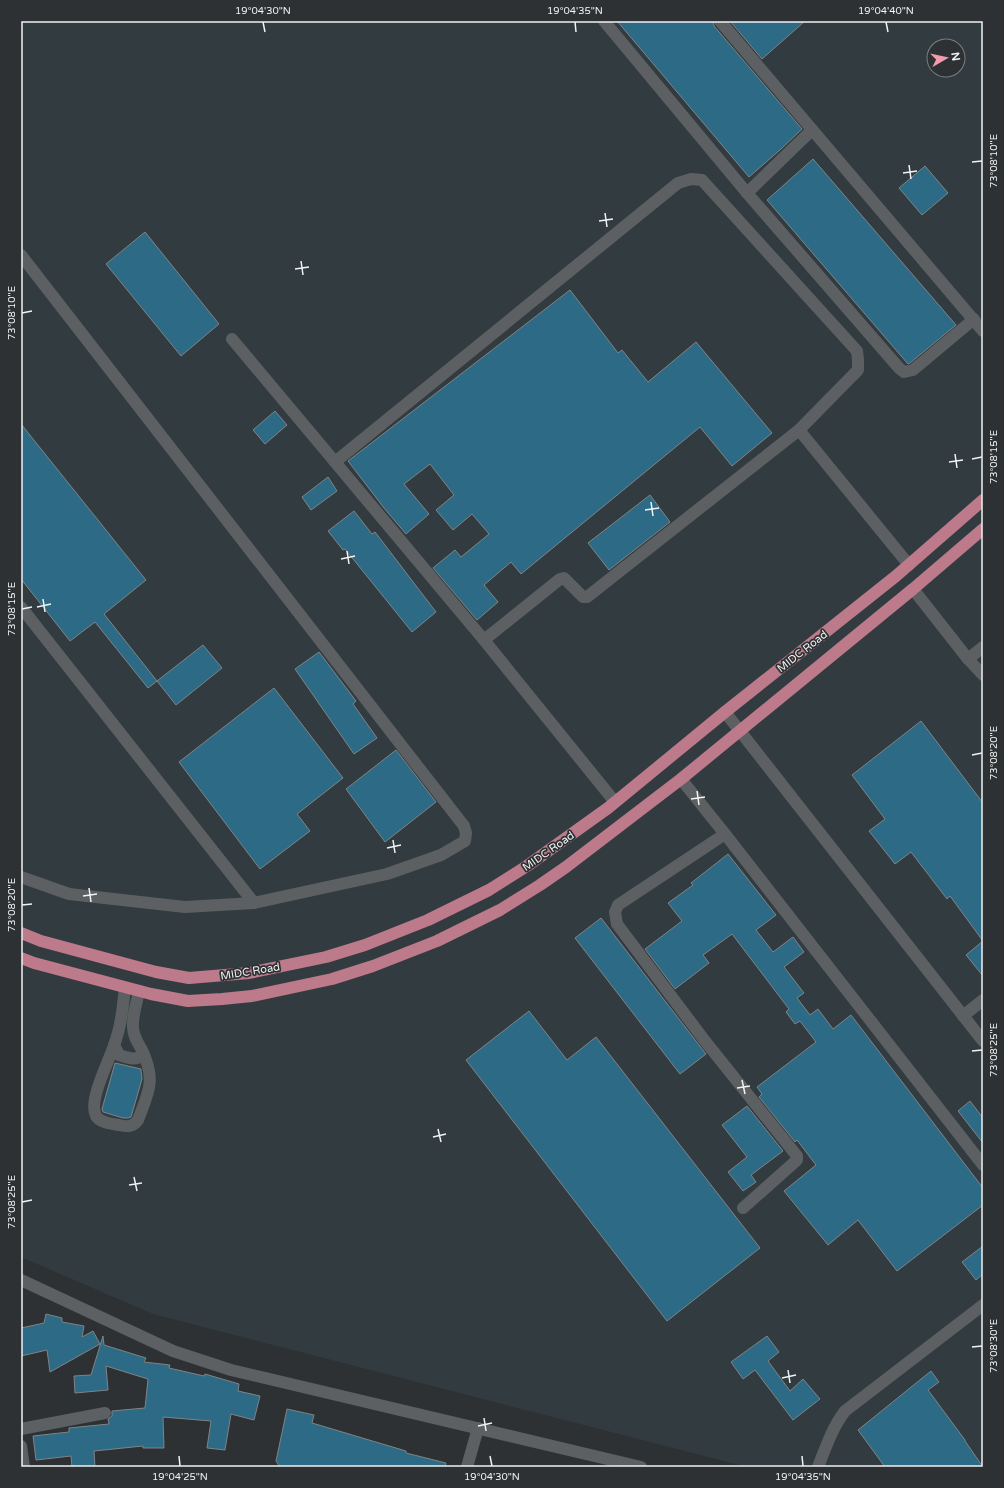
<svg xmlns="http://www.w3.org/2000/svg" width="1004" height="1488" viewBox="0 0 1004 1488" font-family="'Varela Round',sans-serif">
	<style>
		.built { fill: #323b40; fill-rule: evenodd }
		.building { fill: #2d6a85; stroke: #808486 }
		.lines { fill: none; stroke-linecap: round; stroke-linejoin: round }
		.minor { stroke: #5d6062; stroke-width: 12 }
		.major { stroke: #bc7a8a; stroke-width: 12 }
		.ticks { fill: none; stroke: #f0f2f3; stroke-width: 1.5 }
		.labels { text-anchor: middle; stroke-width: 3.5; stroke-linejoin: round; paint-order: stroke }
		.street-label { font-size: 11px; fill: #f0f2f3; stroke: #2e3133 }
		.neatline { fill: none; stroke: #f0f2f3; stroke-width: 1.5 }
		.ticks-label { font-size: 10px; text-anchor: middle; fill: #f0f2f3 }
	</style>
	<rect width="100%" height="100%" fill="#2e3133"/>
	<path class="built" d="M21,21h962v1446h-236l-594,-153 -132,-57zM934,46h24v24h-24z"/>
	<g class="building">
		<polygon points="617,21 713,21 714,26 802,129 781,149 749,177"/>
		<polygon points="730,21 805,21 762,59"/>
		<polygon points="813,159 956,325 910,363 908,364 767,200"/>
		<polygon points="925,166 948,193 922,215 899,188"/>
		<polygon points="145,232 219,324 181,356 106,264"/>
		<polygon points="570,290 618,353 622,350 648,382 696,342 772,433 732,466 700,427 521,574 511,562 484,585 498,602 477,620 433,568 455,550 461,557 489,534 472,514 453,530 436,510 454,495 430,464 404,484 429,514 406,534 384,508 348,461"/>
		<polygon points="275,411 287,425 265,444 253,430"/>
		<polygon points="21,424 146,580 104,614 157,681 148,688 95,622 70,641 21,579"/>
		<polygon points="328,477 337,491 311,510 302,497"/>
		<polygon points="650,495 670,522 609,570 588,543"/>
		<polygon points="354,511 372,534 375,532 436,612 412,632 345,549 343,550 328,531"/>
		<polygon points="203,645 222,668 176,705 157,681"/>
		<polygon points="319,652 356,701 353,704 377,738 354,754 295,669"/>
		<polygon points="274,688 343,778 297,814 310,831 260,869 179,762"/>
		<polygon points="921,721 983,803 983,941 950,896 947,899 911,852 895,864 869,831 885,819 852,775"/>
		<polygon points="396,750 436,802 385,842 346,789"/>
		<polygon points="728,854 776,915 756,930 773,952 793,937 804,952 784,967 804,993 797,998 810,1015 818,1009 833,1029 851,1015 983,1188 983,1205 897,1271 858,1220 828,1245 784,1191 816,1165 797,1140 795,1142 759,1097 762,1094 757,1087 816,1042 800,1021 795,1024 786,1012 789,1009 732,934 703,955 709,963 675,989 645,949 682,921 668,903 693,885 691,883"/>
		<polygon points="601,918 706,1054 680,1074 575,938"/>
		<polygon points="983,941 983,976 966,955"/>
		<polygon points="529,1011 567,1060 596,1037 760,1248 667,1321 466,1060"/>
		<polygon points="115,1063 141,1069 141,1071 142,1079 131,1117 128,1118 123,1118 103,1112 102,1109"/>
		<polygon points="970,1101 983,1118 983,1143 958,1111"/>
		<polygon points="747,1106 783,1151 751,1175 756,1182 743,1191 728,1172 747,1157 722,1125"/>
		<polygon points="983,1246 983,1274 976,1280 962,1262"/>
		<polygon points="46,1314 62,1318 62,1322 84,1326 82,1337 93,1331 100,1344 50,1372 47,1350 21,1356 21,1328 44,1323"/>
		<polygon points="103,1336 104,1345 146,1358 144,1362 170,1365 169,1368 204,1376 205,1374 239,1384 238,1391 260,1396 254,1420 231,1414 225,1450 207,1448 211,1421 163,1417 164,1448 143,1448 143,1446 94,1451 95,1467 72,1467 71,1456 36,1460 33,1436 69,1432 69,1428 109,1424 108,1419 112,1416 112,1411 145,1408 148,1379 106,1366 108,1390 75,1393 74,1376 91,1375"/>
		<polygon points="767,1336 779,1352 768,1361 790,1391 803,1379 820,1399 793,1420 755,1370 743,1379 731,1362"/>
		<polygon points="931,1371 939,1382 928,1390 965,1440 965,1441 983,1467 885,1467 858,1430"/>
		<polygon points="287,1409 314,1415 312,1423 406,1451 406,1453 446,1463 445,1467 280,1467 276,1461"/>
	</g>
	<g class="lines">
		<g class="minor">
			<polyline points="604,21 747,193 899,368 904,372 913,370 974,319"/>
			<polyline points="720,21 983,331"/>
			<polyline points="747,193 812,130"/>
			<polyline points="21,255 464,826 466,833 465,841 441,855 387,874 254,903 185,907 69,894 21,877"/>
			<polyline points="232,339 484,640 615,802"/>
			<polyline points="799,430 909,565"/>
			<polyline points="335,462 678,183 691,179 702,180 857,351 858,360 858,370 799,430 587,597 583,597 564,578 560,579 484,640"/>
			<polyline points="913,589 968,659 983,675"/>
			<polyline points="21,607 254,903"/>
			<polyline points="968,659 983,647"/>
			<polyline points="725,712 983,1041"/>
			<polyline points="681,779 725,834 983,1165"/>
			<polyline points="725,834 618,905 615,912 617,924 705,1041 797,1156 797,1160 743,1208"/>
			<path d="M125,988c-2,16 -3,33 -8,48 -4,19 -30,63 -21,80 4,7 16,8 23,9 8,2 14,2 19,-5 11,-29 18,-40 4,-70 -4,-7 -9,-14 -9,-23 -1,-10 4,-25 6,-36"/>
			<polyline points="963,1016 983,1000"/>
			<path d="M114,1045l5,10c10,3 16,6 25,0"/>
			<polyline points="21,1280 173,1351 231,1370 641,1467"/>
			<polyline points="21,1429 105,1413"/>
			<polyline points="21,1446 24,1467"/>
			<polyline points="467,1467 478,1428"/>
			<path d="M818,1467c8,-20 14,-39 27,-56l138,-106"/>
		</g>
		<g class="major">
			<polyline points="21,933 41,941 156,972 189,978 249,973 326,957 365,945 428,920 489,890 527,866 608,808 725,712 896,576 983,500"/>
			<polyline points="21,958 34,963 151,994 188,1001 222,999 252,996 332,979 373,966 437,941 500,910 540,885 566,867 681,779 913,589 983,529"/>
		</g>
	</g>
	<path class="ticks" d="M263,22l2,10M575,22l1,10M886,22l2,10M972,162l10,-1M909,165l2,14M903,173l14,-2M605,213l2,14M599,221l14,-2M301,261l2,14M295,269l14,-2M22,313l10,-2M955,454l2,14M972,459l10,-2M949,462l14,-2M651,502l2,14M645,510l14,-2M347,551l2,13M341,559l14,-3M43,599l2,13M37,607l14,-3M22,609l10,-2M972,755l10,-2M697,791l2,14M691,799l14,-2M393,840l2,13M387,848l14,-3M89,888l2,14M83,896l14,-2M22,905l10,-1M972,1051l10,-1M742,1080l3,14M737,1088l13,-2M438,1129l3,13M433,1137l13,-3M134,1177l3,14M129,1185l13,-2M22,1202l10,-2M972,1347l10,-1M788,1370l2,13M782,1378l14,-3M484,1418l2,13M478,1426l14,-3M179,1456l1,10M490,1456l2,10M802,1456l1,10"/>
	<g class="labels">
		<g class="street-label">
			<text transform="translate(802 651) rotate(-38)" y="4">MIDC Road</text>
			<text transform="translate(548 851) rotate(-35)" y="4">MIDC Road</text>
			<text transform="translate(250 971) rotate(-9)" y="4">MIDC Road</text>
		</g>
	</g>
	<rect width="1004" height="1488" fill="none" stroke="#2e3133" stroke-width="44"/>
	<g transform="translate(946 58) rotate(81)"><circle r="19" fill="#2e3133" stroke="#7c7e80"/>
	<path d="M0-3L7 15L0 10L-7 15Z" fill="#f39aac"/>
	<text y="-6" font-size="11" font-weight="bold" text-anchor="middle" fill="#f0f2f3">N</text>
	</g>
	<rect x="22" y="22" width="960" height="1444" class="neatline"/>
	<g class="ticks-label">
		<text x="263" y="14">19°04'30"N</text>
		<text x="575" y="14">19°04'35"N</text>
		<text x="886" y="14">19°04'40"N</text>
		<text transform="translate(993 161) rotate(-90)" y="4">73°08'10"E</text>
		<text transform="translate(11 313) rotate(-90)" y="4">73°08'10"E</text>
		<text transform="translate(993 457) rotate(-90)" y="4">73°08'15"E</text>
		<text transform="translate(11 609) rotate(-90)" y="4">73°08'15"E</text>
		<text transform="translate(993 753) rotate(-90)" y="4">73°08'20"E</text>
		<text transform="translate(11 905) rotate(-90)" y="4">73°08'20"E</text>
		<text transform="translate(993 1050) rotate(-90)" y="4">73°08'25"E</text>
		<text transform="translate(11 1202) rotate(-90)" y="4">73°08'25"E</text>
		<text transform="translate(993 1346) rotate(-90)" y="4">73°08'30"E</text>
		<text x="180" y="1480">19°04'25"N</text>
		<text x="492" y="1480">19°04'30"N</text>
		<text x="803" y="1480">19°04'35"N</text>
	</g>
</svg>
